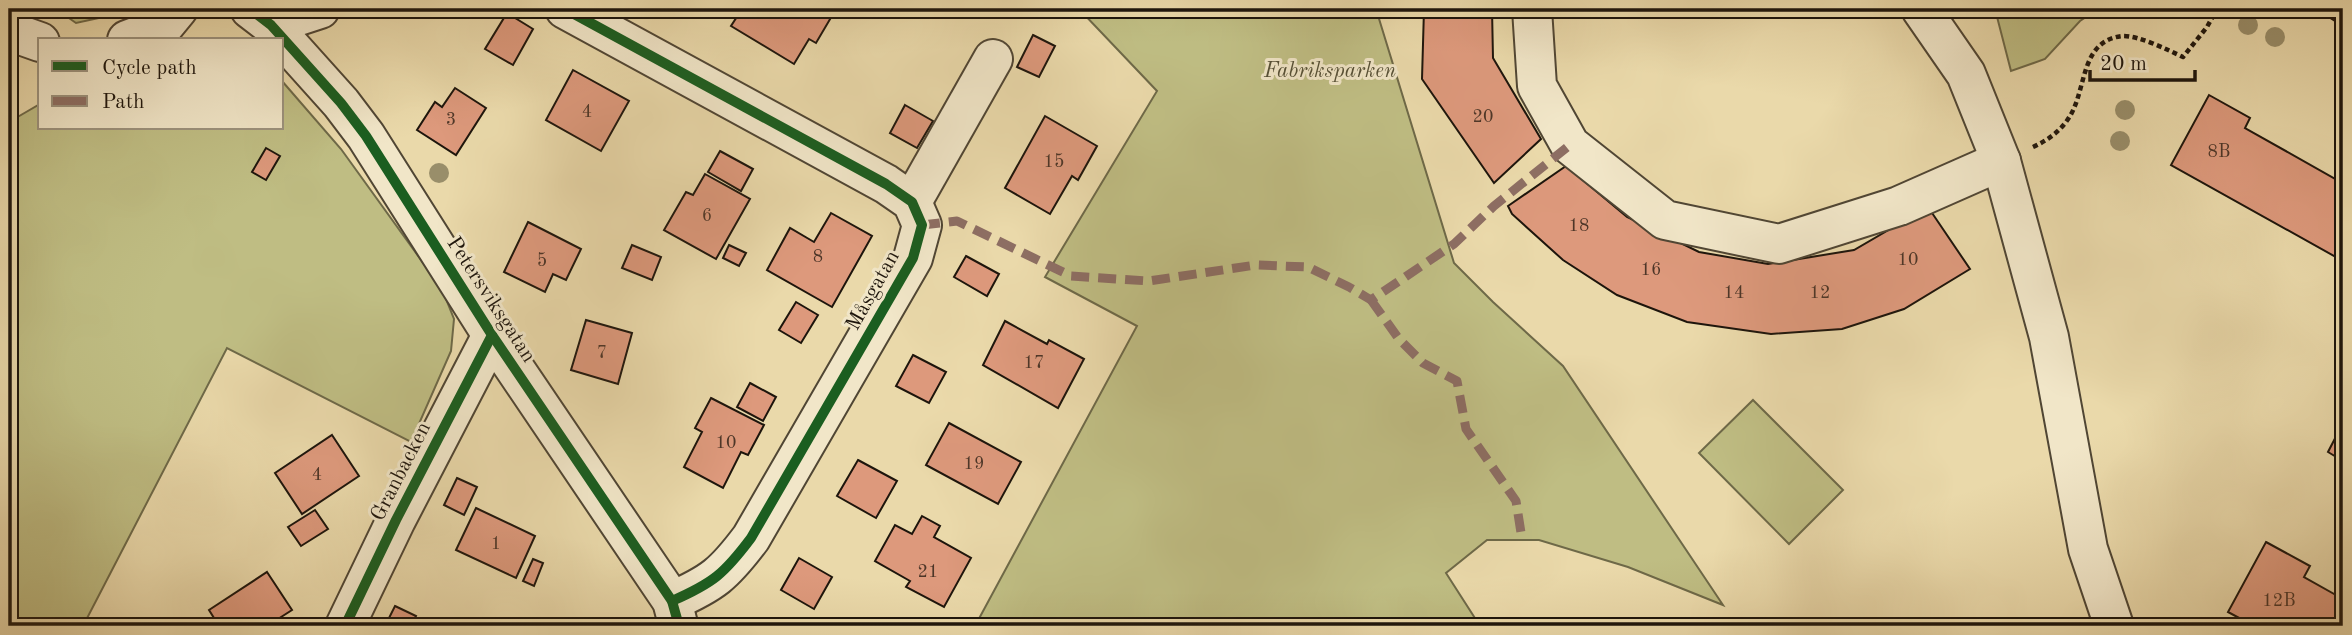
<svg xmlns="http://www.w3.org/2000/svg" width="2352" height="635" viewBox="0 0 2352 635" font-family="'Old Standard TT',serif">
	<style>
		.green { fill: #bfbd83; stroke: #6e6948; stroke-width: 2 }
		.building { fill: #dd997c; stroke: #1d150c; stroke-width: 2 }
		.lines { fill: none; stroke-linecap: round; stroke-linejoin: round }
		.minor-casing { stroke: #504634; stroke-width: 42 }
		.path { stroke: #1d150c; stroke-width: 4.5; stroke-dasharray: 5 3.5; stroke-linecap: butt }
		.minor { stroke: #f1e6c8; stroke-width: 38 }
		.quiet { stroke: #8d6e63; stroke-width: 9; stroke-dasharray: 18 9; stroke-linecap: butt }
		.cycleway-casing { stroke: #f1e6c8; stroke-width: 15 }
		.cycleway { stroke: #1b5e20; stroke-width: 10 }
		.tree { fill: #998e6a }
		.labels { text-anchor: middle; stroke-width: 6; stroke-linejoin: round; paint-order: stroke }
		.number-label { font-size: 18px; fill: #4d3628 }
		.park-label { font-size: 21px; font-style: italic; fill: #565036; stroke: #f1e6c8 }
		.street-label { font-size: 21px; fill: #1d150c; stroke: #f1e6c8 }
	</style>
	<rect width="100%" height="100%" fill="#ead9aa"/>
	<filter id="stains"><feTurbulence type="fractalNoise" baseFrequency=".00286" numOctaves="4"/><feColorMatrix values="0 0 0 0 .2 0 0 0 0 .09 0 0 0 0 .02 0 0 0 .5 -.17"/></filter>
	<radialGradient id="worn" r=".72"><stop offset=".6" stop-color="#630" stop-opacity="0"/><stop offset="1" stop-color="#630" stop-opacity=".3"/></radialGradient>
	<g class="green">
		<polygon points="65,9 124,9 117,14 76,23 66,16"/>
		<polygon points="1079,9 1376,9 1454,263 1493,302 1563,366 1723,605 1628,567 1539,540 1487,540 1446,573 1480,626 975,626 1137,326 1045,277 1157,91"/>
		<polygon points="1995,9 2098,9 2080,21 2045,59 2011,71"/>
		<polygon points="282,81 341,149 442,289 454,319 451,351 411,442 227,348 83,626 9,626 9,122 40,104 40,128 282,128"/>
		<polygon points="1753,400 1843,490 1789,544 1699,453"/>
	</g>
	<g class="building">
		<polygon points="742,9 836,9 816,43 809,39 794,64 731,26"/>
		<polygon points="1424,9 1492,9 1493,58 1541,139 1494,183 1422,79"/>
		<polygon points="2331,9 2343,9 2343,26 2327,16"/>
		<polygon points="507,13 533,29 513,65 485,49"/>
		<polygon points="1033,35 1055,46 1039,77 1017,67"/>
		<polygon points="573,70 629,101 601,151 546,120"/>
		<polygon points="455,88 486,108 456,155 417,130 435,102 442,107"/>
		<polygon points="2209,95 2250,118 2245,128 2339,181 2343,172 2343,261 2171,165"/>
		<polygon points="905,105 933,121 917,148 890,133"/>
		<polygon points="1045,116 1097,146 1078,180 1072,176 1050,214 1005,188"/>
		<polygon points="266,148 280,156 266,180 252,172"/>
		<polygon points="720,151 753,169 741,191 708,172"/>
		<polygon points="1566,166 1627,217 1699,252 1768,264 1854,250 1928,207 1970,269 1904,309 1842,329 1771,334 1687,322 1617,295 1563,260 1512,214 1508,206"/>
		<polygon points="705,174 750,199 716,259 664,230 686,192 693,195"/>
		<polygon points="831,213 872,236 832,307 767,270 790,228 814,242"/>
		<polygon points="528,222 581,249 566,280 553,274 545,292 504,272"/>
		<polygon points="632,245 661,257 652,280 622,268"/>
		<polygon points="729,245 746,253 739,266 723,258"/>
		<polygon points="966,256 999,274 987,296 954,277"/>
		<polygon points="796,302 818,315 801,343 779,330"/>
		<polygon points="586,320 632,333 618,384 571,370"/>
		<polygon points="1005,321 1047,344 1049,340 1084,359 1058,408 983,365"/>
		<polygon points="913,355 946,372 929,403 896,386"/>
		<polygon points="750,383 776,397 763,421 737,407"/>
		<polygon points="711,398 764,425 748,455 741,452 723,488 684,467 702,432 695,428"/>
		<polygon points="949,423 1021,462 998,504 926,465"/>
		<polygon points="2343,423 2343,461 2328,452"/>
		<polygon points="332,435 359,476 302,514 275,473"/>
		<polygon points="858,460 897,481 876,518 837,496"/>
		<polygon points="457,478 477,487 464,515 444,505"/>
		<polygon points="476,508 535,536 516,578 456,550"/>
		<polygon points="315,510 328,529 301,546 288,527"/>
		<polygon points="922,516 940,526 934,537 971,558 944,607 906,587 910,581 875,561 895,525 912,534"/>
		<polygon points="2266,542 2310,566 2304,577 2343,599 2343,626 2254,626 2228,612"/>
		<polygon points="799,558 832,577 814,609 781,590"/>
		<polygon points="533,559 543,563 534,586 523,581"/>
		<polygon points="267,572 292,610 267,626 219,626 209,610"/>
		<polygon points="395,606 416,616 411,626 385,626"/>
	</g>
	<g class="lines">
		<defs>
			<g id="minor">
				<polyline points="250,9 271,25 341,103 366,136 492,335 672,601 678,624"/>
				<path d="M565,9l321,175 26,18 10,23 -9,33 -162,280c-27,36 -38,45 -79,63"/>
				<polyline points="1532,9 1537,86 1570,145 1665,220 1779,244 1899,206 2001,161"/>
				<polyline points="1921,9 1966,74 2001,161 2049,337 2088,549 2114,626"/>
				<polyline points="271,25 320,9"/>
				<polyline points="9,31 40,42"/>
				<polyline points="127,40 164,26 178,9"/>
				<polyline points="912,202 993,59"/>
				<polyline points="345,626 396,520 492,335"/>
			</g>
		</defs>
		<use href="#minor" class="minor-casing"/>
		<path class="path" d="M2033,147c15,-7 28,-16 37,-31 17,-28 10,-75 52,-80 16,-1 46,14 61,21l24,-30 10,-18"/>
		<use href="#minor" class="minor"/>
		<g class="quiet">
			<polyline points="922,225 957,221 1071,276 1149,281 1256,265 1308,267 1349,287 1371,300 1454,244 1494,206 1570,145"/>
			<polyline points="1371,300 1399,339 1423,363 1457,381 1466,429 1516,501 1522,539"/>
		</g>
		<defs>
			<g id="cycleway">
				<polyline points="250,9 271,25 341,103 366,136 492,335 672,601 679,626"/>
				<path d="M565,9l321,175 26,18 10,23 -9,33 -162,280c-27,36 -38,45 -79,63"/>
				<polyline points="345,626 396,520 492,335"/>
			</g>
		</defs>
		<use href="#cycleway" class="cycleway-casing"/>
		<use href="#cycleway" class="cycleway"/>
	</g>
	<g class="tree">
		<circle cx="2248" cy="25" r="10"/>
		<circle cx="2275" cy="37" r="10"/>
		<circle cx="2125" cy="110" r="10"/>
		<circle cx="2120" cy="141" r="10"/>
		<circle cx="439" cy="173" r="10"/>
	</g>
	<g class="labels">
		<g class="number-label">
			<text x="587" y="117">4</text>
			<text x="1483" y="122">20</text>
			<text x="451" y="125">3</text>
			<text x="2219" y="157">8B</text>
			<text x="1054" y="167">15</text>
			<text x="707" y="221">6</text>
			<text x="1579" y="231">18</text>
			<text x="818" y="262">8</text>
			<text x="1908" y="265">10</text>
			<text x="542" y="266">5</text>
			<text x="1651" y="275">16</text>
			<text x="1734" y="298">14</text>
			<text x="1820" y="298">12</text>
			<text x="602" y="358">7</text>
			<text x="1034" y="368">17</text>
			<text x="726" y="448">10</text>
			<text x="974" y="469">19</text>
			<text x="317" y="480">4</text>
			<text x="496" y="549">1</text>
			<text x="928" y="577">21</text>
			<text x="2279" y="606">12B</text>
		</g>
		<g class="park-label">
			<text x="1330" y="77">Fabriksparken</text>
		</g>
		<g class="street-label">
			<text transform="translate(872 290) rotate(-61)" y="7">Måsgatan</text>
			<text transform="translate(492 299) rotate(57)" y="7">Petersviksgatan</text>
			<text transform="translate(400 471) rotate(-63)" y="7">Granbacken</text>
		</g>
	</g>
	<rect width="2352" height="635" fill="none" stroke="#ead9aa" stroke-width="35"/>
	<rect x="10" y="10" width="2331" height="614" fill="none" stroke="#1d150c" stroke-width="3.5"/>
	<rect x="18" y="18" width="2317" height="600" fill="none" stroke="#1d150c" stroke-width="2"/>
	<rect x="38" y="38" width="245" height="91" fill="#f1e6c8" stroke="#9c927d" stroke-width="2"/>
	<rect x="52" y="61" width="35" height="10" fill="#1b5e20" stroke="#9c927d" stroke-width="2"/>
	<text x="102" y="74" font-size="21" fill="#1d150c">Cycle path</text>
	<rect x="52" y="96" width="35" height="10" fill="#8d6e63" stroke="#9c927d" stroke-width="2"/>
	<text x="102" y="108" font-size="21" fill="#1d150c">Path</text>
	<path d="M2090 70v10h105v-10" fill="none" stroke="#1d150c" stroke-width="3.5"/>
	<text x="2100" y="70" font-size="21" fill="#1d150c" stroke="#f1e6c8" stroke-width="5" paint-order="stroke">20 m</text>
	<rect width="100%" height="100%" filter="url(#stains)"/>
	<rect width="100%" height="100%" fill="url(#worn)"/>
</svg>
